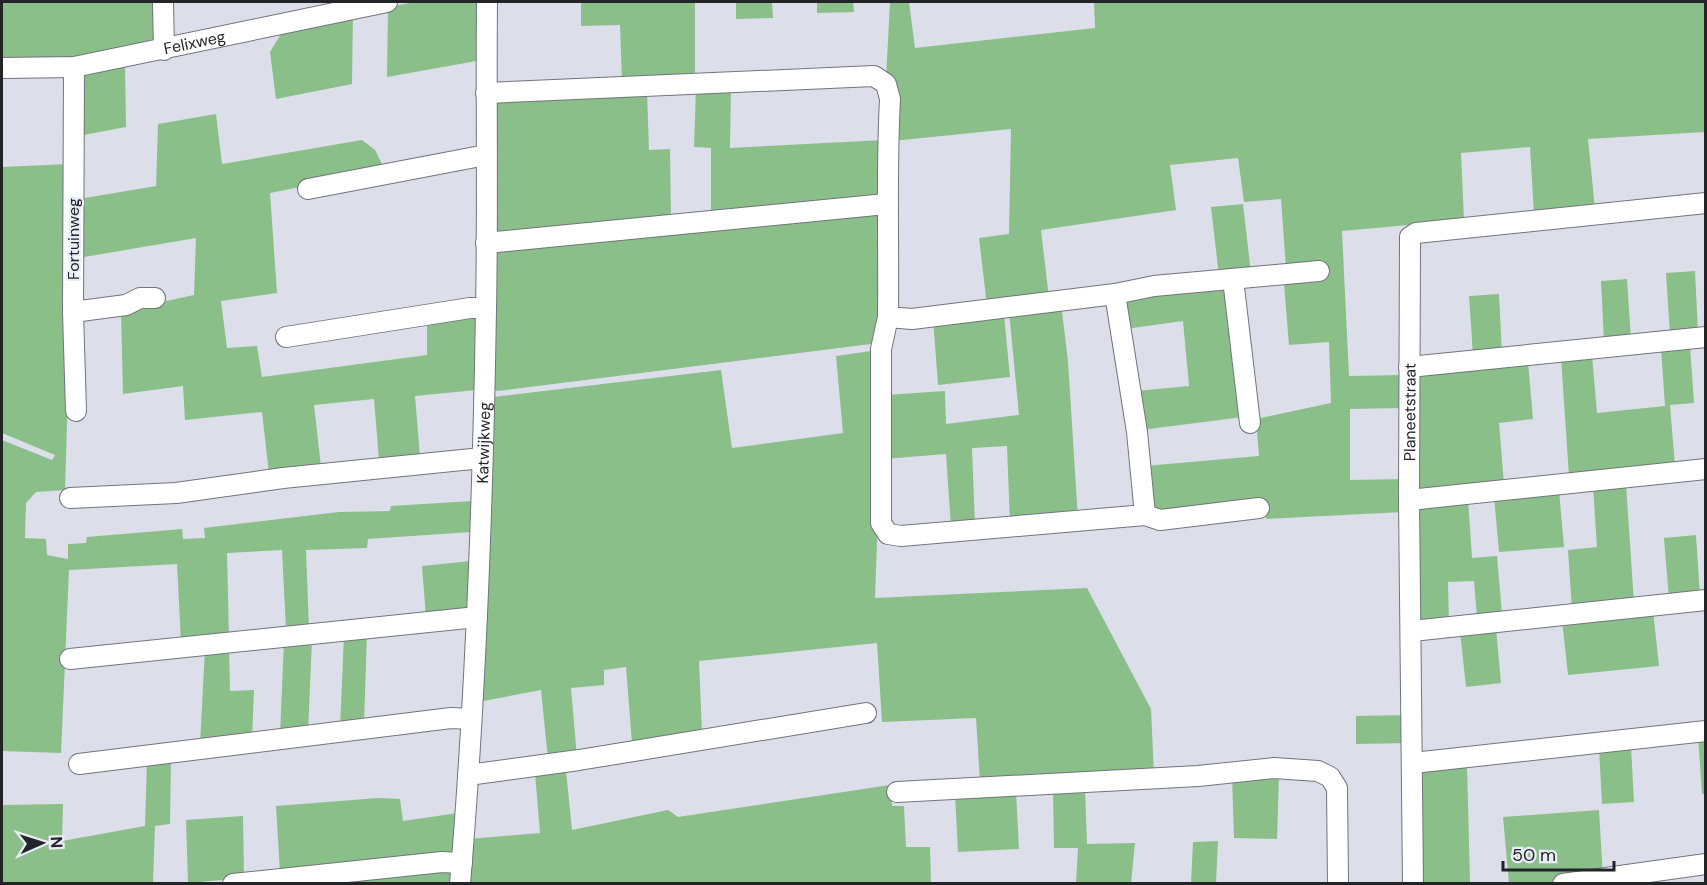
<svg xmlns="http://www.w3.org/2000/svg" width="1707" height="885" viewBox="0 0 1707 885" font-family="'DM Sans',sans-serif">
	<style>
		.green { fill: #8bbf89 }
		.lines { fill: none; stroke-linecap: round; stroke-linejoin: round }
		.minor-casing { stroke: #71747d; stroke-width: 22 }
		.minor { stroke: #fff; stroke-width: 20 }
		.labels { text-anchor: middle; stroke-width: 4.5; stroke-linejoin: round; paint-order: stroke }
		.street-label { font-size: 16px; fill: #232428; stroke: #e9edf7 }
	</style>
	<rect width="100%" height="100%" fill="#dcdfea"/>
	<g class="green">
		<polygon points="2,2 158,2 158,41 81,61 2,63"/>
		<polygon points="416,2 480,2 482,60 387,77 388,7"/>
		<polygon points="581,2 695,2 695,80 622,83 620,25 581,26"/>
		<polygon points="736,2 772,2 773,18 736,19"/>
		<polygon points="817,2 853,2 854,12 817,13"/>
		<polygon points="890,2 909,2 915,48 1095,28 1094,2 1705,2 1705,132 1588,139 1595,209 1534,215 1530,147 1461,153 1464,220 1342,231 1349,376 1403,375 1404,408 1350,409 1350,480 1403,479 1403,512 1266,519 1265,504 1149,511 1145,466 1259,456 1256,419 1331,403 1329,342 1289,345 1284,284 1324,281 1323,266 1286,269 1281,199 1244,202 1238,158 1170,165 1176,210 1041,230 1049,298 987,306 979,238 1009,234 1011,129 892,141 886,79"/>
		<polygon points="353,13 352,84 276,99 270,52 284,29"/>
		<polygon points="125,64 126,127 78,136 80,75"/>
		<polygon points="731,86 730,148 883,140 880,189 877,195 711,219 711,148 694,147 696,87"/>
		<polygon points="647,91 649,150 670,149 671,223 505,239 492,231 496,100"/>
		<polygon points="216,114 222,164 362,140 375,150 385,170 270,193 277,293 221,301 227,348 257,346 262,377 427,355 427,321 478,312 476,390 415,396 420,456 379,460 374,399 314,405 321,467 269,474 262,412 185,420 183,386 123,394 121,311 194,295 196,238 78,258 79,199 156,186 158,124"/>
		<polygon points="69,164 69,358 65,490 36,492 26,503 25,538 46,539 47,555 68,559 68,544 86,543 87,537 182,529 183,539 205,538 204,528 339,512 390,511 391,506 472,501 471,532 368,539 367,548 306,550 309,629 286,630 282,550 227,553 229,638 181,643 177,564 69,570 61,753 2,751 2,440 52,460 55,455 2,433 2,167"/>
		<polygon points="1243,204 1251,273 1219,276 1211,207"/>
		<polygon points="877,213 880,218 879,343 498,391 492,390 493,253 501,248"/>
		<polygon points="1695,271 1698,332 1670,335 1666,273"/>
		<polygon points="1627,279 1631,340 1604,341 1601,281"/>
		<polygon points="1227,283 1243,417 1141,430 1136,391 1189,386 1183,321 1125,329 1121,297"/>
		<polygon points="1499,294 1502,354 1473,355 1469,296"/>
		<polygon points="1061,303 1068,361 1078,519 1010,524 1007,446 972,448 975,526 951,527 946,454 885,459 886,395 945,391 946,424 1019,415 1009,311"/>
		<polygon points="1004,315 1010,377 938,385 933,318"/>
		<polygon points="1690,346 1694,403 1670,405 1675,466 1569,476 1561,358 1592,355 1597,413 1665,406 1661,348"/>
		<polygon points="878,350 879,486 875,598 1087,588 1151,709 1154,775 980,783 976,718 882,722 877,643 699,661 702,733 632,743 626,667 604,670 604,685 571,688 577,757 548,759 541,690 478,702 493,397 721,370 732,448 843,433 836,356"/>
		<polygon points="1528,362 1533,419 1499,423 1504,484 1425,493 1415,489 1418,376"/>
		<polygon points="1626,484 1634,603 1572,609 1568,550 1597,547 1593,487"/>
		<polygon points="1559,490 1564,547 1499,552 1494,496"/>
		<polygon points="1468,499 1472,558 1497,556 1502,614 1477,617 1474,581 1448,582 1449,622 1420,622 1417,617 1416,507"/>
		<polygon points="1696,535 1700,596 1669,599 1664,538"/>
		<polygon points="471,561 469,611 426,617 422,566"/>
		<polygon points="1653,610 1659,666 1568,675 1562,620"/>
		<polygon points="1496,628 1501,683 1466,687 1460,631"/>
		<polygon points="367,633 364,725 340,728 344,635"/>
		<polygon points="312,639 308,733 280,735 284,641"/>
		<polygon points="229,646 230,691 254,690 252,738 200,744 205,649"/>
		<polygon points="1408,715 1408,743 1356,744 1356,716"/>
		<polygon points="1698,736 1705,736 1705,794 1702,794"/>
		<polygon points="1631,746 1634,802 1602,804 1599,748"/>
		<polygon points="171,757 170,824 155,826 153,883 2,883 2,805 63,804 62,841 145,826 147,760"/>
		<polygon points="1467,764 1470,883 1417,884 1421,773 1423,769"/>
		<polygon points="566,770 572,830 668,810 678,817 890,785 892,806 904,806 906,847 930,847 931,883 466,884 469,839 540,833 535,773"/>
		<polygon points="1279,775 1277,839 1234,838 1232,776"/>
		<polygon points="1085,789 1087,844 1135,843 1131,883 1076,883 1078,848 1054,848 1053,791"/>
		<polygon points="1016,792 1019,849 958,852 955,794"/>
		<polygon points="378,798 400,799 403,821 458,813 454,856 280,873 276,806"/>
		<polygon points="1599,810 1603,878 1552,883 1509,883 1503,817"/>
		<polygon points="243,816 244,878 188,883 186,820"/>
		<polygon points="1218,841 1216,883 1191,883 1193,842"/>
		<polygon points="453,867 454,884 353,883 353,875"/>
	</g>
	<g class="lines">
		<defs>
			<g id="minor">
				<polyline points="163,2 164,50"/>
				<polyline points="74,67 73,312 76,411"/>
				<path id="s1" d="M2,68l72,-1 313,-65"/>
				<path d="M486,93l388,-17 12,8 4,15c-4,73 -1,145 -2,218l24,2 203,-25 39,-8 165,-15"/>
				<polyline points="308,189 486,155"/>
				<polyline points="486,243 886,204"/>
				<polyline points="1233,279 1250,423"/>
				<polyline points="1115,294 1137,432 1145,515"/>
				<polyline points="73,312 126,305 140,298 155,298"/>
				<polyline points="888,317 881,349 881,523 888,534 901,536 1145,515 1160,520 1259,508"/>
				<polyline points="286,337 470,308 486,308"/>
				<polyline points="1409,367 1706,337"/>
				<polyline points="70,498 176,493 283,478 482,458"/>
				<polyline points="1409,500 1706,469"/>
				<polyline points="1412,631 1706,600"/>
				<polyline points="70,659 477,617"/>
				<polyline points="1413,763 1706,731"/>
				<polyline points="79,764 451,718 471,719"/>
				<polyline points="468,775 579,760 866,713"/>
				<polyline points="897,792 1198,776 1274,768 1318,771 1330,777 1337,788 1338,884"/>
				<polyline points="233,884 442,862 462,863"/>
				<path id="s2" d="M460,884c16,-191 23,-383 26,-575 2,-102 0,-205 1,-307"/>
				<path id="s3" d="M1413,884l-4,-384 1,-263 6,-4 290,-30"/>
				<polyline points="1563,884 1706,864"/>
			</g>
		</defs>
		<use href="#minor" class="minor-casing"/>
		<use href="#minor" class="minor"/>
	</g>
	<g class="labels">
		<g class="street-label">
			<text dy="6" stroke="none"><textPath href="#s1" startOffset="195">Felixweg</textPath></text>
			<text transform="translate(73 239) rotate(-90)" y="6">Fortuinweg</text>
			<text dy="6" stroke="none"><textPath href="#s3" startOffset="472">Planeetstraat</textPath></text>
			<text dy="6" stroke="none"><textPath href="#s2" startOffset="442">Katwijkweg</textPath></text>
		</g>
	</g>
	<rect width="1707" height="885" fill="none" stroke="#232428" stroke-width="6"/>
	<g transform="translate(42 843) rotate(87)" stroke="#e9edf7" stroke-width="4.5" paint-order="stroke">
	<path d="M0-4.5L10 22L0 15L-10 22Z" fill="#232428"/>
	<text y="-9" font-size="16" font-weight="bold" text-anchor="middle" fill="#232428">N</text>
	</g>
	<path d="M1503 861v9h111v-9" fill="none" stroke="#232428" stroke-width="3"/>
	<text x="1512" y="861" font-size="18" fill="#232428" stroke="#e9edf7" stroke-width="4.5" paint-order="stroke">50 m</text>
</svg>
